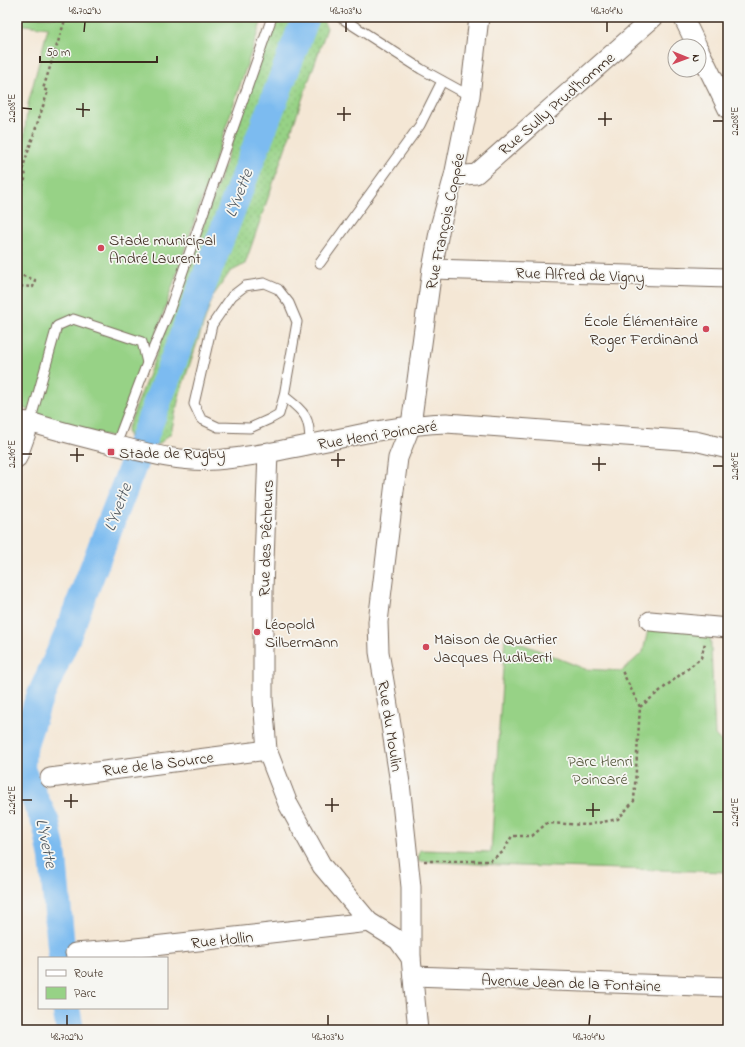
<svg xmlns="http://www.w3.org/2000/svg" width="745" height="1047" viewBox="0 0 745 1047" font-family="'Indie Flower',sans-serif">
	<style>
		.grass { fill: url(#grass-dots); stroke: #697e52 }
		.green { fill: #97d286; stroke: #697e52 }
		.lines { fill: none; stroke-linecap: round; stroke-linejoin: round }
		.river { stroke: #7bbbf0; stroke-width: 28 }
		.lane-casing { stroke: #7c6c5e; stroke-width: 11 }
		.street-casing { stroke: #7c6c5e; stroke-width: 21 }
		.path { stroke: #7c6c5e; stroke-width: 2.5; stroke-dasharray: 3 3; stroke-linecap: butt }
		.lane { stroke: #fff; stroke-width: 9 }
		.street { stroke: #fff; stroke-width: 19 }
		.ticks { fill: none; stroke: #3b2a1e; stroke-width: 1.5 }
		.poi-dot { fill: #d1495b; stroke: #f6f6f2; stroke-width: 1.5 }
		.labels { text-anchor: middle; stroke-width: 3.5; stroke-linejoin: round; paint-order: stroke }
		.street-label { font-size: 16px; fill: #3b2a1e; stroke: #f6f6f2 }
		.poi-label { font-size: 16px; fill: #3b2a1e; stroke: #f6f6f2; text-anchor: start }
		.park-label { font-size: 16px; fill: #525438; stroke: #f6f6f2 }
		.water-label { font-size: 17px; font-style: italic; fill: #4e565d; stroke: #f6f6f2 }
		.neatline { fill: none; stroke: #3b2a1e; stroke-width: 1.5 }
		.ticks-label { font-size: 10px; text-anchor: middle; fill: #3b2a1e }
	</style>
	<defs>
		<pattern id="grass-dots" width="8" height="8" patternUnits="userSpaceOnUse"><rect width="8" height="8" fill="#97d286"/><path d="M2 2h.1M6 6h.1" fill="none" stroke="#83b473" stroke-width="1.8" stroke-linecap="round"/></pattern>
	</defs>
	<rect width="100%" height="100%" fill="#f6f6f2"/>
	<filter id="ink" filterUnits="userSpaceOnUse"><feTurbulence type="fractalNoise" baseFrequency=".025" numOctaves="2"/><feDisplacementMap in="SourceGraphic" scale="8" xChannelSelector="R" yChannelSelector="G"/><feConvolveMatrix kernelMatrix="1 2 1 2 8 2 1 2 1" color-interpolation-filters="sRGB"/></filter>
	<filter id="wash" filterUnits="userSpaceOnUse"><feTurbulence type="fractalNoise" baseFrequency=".012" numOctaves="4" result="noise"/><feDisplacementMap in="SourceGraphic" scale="16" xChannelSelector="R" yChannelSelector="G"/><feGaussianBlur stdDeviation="0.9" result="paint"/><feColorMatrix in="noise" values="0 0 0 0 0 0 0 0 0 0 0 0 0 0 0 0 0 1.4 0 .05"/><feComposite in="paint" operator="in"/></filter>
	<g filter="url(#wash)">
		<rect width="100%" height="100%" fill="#f4e7d5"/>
		<path class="grass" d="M275,17h46l6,11 -82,236 -15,8 -17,24 -33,97 -9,40 -13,12 -29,-7 -2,-8c54,-136 101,-274 148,-413z"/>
		<g class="green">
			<polygon points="17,17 263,17 156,335 114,438 48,420 17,405 17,161 23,145 28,104 48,28 17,24"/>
			<polygon points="650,621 710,626 715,735 728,749 728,872 519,866 418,861 420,850 491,852 505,637 585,669 622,671 643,652"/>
		</g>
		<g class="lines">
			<g class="river">
				<polyline points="62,958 53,858 46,823 21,770 22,750 37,704 66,639 306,17"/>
				<polyline points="66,1008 70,1030"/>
			</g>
		</g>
	</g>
	<g filter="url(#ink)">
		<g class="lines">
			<defs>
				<g id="lane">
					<polyline points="340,17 421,69 470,96"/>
					<polyline points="320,263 420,125 442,81"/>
					<path d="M284,396l-5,18 -9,5 -20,9 -32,-1 -17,-8 -7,-15 18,-79 20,-29 13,-10 19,-3 14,6 11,14 8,19 -13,74c21,17 26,20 26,48"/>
					<polyline points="30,422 57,326 73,319 142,342 147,363"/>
					<polyline points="116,445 147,363 168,314 272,17"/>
				</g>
				<g id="street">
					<polyline points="683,17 697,46"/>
					<polyline points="699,50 728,109"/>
					<polyline points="454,176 476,174 654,17"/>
					<polyline points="432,269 728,278"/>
					<path d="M17,421l13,1c24,8 49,14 73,20 37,9 75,21 113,18 78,-7 153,-34 230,-37l249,18 33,8"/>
					<polyline points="268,452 263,589 263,700 267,750 288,804 322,866 369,922 398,940 411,958"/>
					<polyline points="17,458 30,422"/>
					<polyline points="650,621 728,628"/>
					<polyline points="50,778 267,750"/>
					<polyline points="75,953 127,949 369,922"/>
					<polyline points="413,976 728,987"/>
					<polyline points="418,1030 411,958 411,887 400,783 386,693 379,652 378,622 398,458 411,425 432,269 440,227 454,176 470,96 479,17"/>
				</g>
			</defs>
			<use href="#lane" class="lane-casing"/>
			<use href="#street" class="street-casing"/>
			<g class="path">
				<polyline points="35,17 63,21"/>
				<polyline points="17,204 26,176 23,167 48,91 43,89 66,17"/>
				<polyline points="17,274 35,280 33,287 17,286"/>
				<polyline points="640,707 701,658 705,643"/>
				<polyline points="424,861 489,861 503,852 512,836 532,836 547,823 587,825 618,819 634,801 640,707 622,671"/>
			</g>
			<use href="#lane" class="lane"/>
			<use href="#street" class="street"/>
		</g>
	</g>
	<path class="ticks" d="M84,32l1,-10M346,32v-10M607,32v-10M22,108l10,1M76,109l14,1M337,114h14M83,117v-14M598,119h14M344,121v-14M713,121h10M605,126v-14M22,454h10M70,455h14M331,460h14M77,462v-14M592,464h14M713,466h10M338,467v-14M599,471v-14M22,800h10M64,801h14M325,805h14M71,808v-14M586,810h14M332,812v-14M713,812h10M593,817v-14M67,1025v-10M328,1025v-10M589,1025l1,-10"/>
	<g class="poi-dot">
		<circle cx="101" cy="248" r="4"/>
		<circle cx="706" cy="329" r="4"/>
		<rect x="107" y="448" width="8" height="8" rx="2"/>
		<circle cx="257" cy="632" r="4"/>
		<circle cx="426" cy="647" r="4"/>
	</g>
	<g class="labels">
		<g class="street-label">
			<text transform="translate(556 103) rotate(-41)" y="6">Rue Sully Prud'homme</text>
			<text transform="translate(444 221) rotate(-78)" y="6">Rue François Coppée</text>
			<text transform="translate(580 274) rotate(2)" y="6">Rue Alfred de Vigny</text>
			<text transform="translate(377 434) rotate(-9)" y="6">Rue Henri Poincaré</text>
			<text transform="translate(265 538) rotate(-88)" y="6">Rue des Pêcheurs</text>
			<text transform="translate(391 726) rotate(81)" y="6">Rue du Moulin</text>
			<text transform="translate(158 763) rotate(-7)" y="6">Rue de la Source</text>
			<text transform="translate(222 939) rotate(-6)" y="6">Rue Hollin</text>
			<text transform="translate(571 982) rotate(2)" y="6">Avenue Jean de la Fontaine</text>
		</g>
		<g class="poi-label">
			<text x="109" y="245">Stade municipal<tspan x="109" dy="18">André Laurent</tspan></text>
			<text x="698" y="326" text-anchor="end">École Élémentaire<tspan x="698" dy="18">Roger Ferdinand</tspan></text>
			<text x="119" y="458">Stade de Rugby</text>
			<text x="265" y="629">Léopold<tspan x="265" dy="18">Silbermann</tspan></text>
			<text x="434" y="644">Maison de Quartier<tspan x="434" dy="18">Jacques Audiberti</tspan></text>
		</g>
		<g class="park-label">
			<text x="600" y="766">Parc Henri<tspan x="600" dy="18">Poincaré</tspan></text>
		</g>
		<g class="water-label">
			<text transform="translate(238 193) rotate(-69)" y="6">L'Yvette</text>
			<text transform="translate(117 507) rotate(-69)" y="6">L'Yvette</text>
			<text transform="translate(47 843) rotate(78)" y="6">L'Yvette</text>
		</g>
	</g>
	<rect width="745" height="1047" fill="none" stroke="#f6f6f2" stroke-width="44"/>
	<rect x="38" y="957" width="130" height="52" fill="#f6f6f2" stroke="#aba49d"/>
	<rect x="46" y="970" width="20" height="6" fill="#ffffff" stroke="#aba49d"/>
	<text x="74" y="977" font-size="12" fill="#3b2a1e">Route</text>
	<rect x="46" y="987" width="20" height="12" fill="#97d286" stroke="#aba49d"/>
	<text x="74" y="997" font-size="12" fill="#3b2a1e">Parc</text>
	<g transform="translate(687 58) rotate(91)"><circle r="19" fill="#f6f6f2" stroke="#aba49d"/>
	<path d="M0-3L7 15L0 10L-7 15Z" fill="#d1495b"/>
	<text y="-6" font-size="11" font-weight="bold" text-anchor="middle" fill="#3b2a1e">N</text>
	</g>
	<path d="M40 56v6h117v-6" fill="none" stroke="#3b2a1e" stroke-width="2"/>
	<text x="46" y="56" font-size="12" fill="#3b2a1e" stroke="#f6f6f2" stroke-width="3" paint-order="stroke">50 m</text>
	<rect x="22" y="22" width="701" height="1003" class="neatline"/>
	<g class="ticks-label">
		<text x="85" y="14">48.702°N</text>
		<text x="346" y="14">48.703°N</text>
		<text x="607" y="14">48.704°N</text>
		<text transform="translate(11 108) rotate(-90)" y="4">2.208°E</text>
		<text transform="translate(734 121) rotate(-90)" y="4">2.208°E</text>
		<text transform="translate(11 454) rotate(-90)" y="4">2.210°E</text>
		<text transform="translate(734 466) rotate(-90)" y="4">2.210°E</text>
		<text transform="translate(11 800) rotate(-90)" y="4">2.212°E</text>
		<text transform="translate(734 812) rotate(-90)" y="4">2.212°E</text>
		<text x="67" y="1040">48.702°N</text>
		<text x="328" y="1040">48.703°N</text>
		<text x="589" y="1040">48.704°N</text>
	</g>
</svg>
